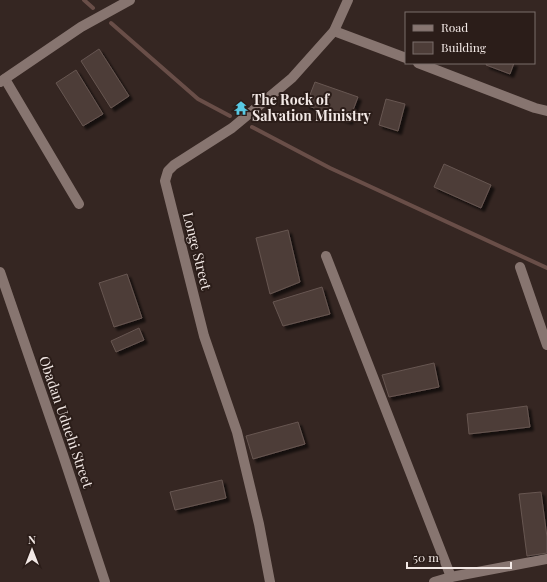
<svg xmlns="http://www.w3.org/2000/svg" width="547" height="582" viewBox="0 0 547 582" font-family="'Playfair Display',serif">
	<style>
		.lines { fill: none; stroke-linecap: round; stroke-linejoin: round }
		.stream { stroke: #694e48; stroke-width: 4 }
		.building { fill: #4d3d38; stroke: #675651; filter: url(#shadow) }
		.minor { stroke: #877570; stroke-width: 10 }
		.labels { text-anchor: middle; stroke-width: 4; stroke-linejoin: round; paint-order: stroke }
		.poi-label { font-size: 14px; font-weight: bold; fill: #f2e8e5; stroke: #2b1d19; text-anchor: start }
		.street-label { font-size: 14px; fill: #f2e8e5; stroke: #2b1d19 }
	</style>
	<defs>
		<filter id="shadow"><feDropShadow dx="3.5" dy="3.5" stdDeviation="1" flood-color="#0009"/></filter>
	</defs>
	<rect width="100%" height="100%" fill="#352622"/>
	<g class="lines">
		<g class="stream">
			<polyline points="84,0 93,8"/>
			<polyline points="111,23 198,99 230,116"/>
			<polyline points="252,127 330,168 547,268"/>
		</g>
	</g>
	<g class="building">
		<polygon points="99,49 129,96 111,108 81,61"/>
		<polygon points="487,63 514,63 510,74 486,65"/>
		<polygon points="76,70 103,114 83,126 56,83"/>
		<polygon points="315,82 358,97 349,121 306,105"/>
		<polygon points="386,99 405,104 398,131 379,125"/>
		<polygon points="444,164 491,185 481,208 434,187"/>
		<polygon points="288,230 300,282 270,294 256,238"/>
		<polygon points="127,274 142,318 114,327 99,283"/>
		<polygon points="322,287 330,314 283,326 273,302"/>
		<polygon points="139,328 144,340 116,352 111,341"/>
		<polygon points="434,363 439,387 389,397 382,375"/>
		<polygon points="527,406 530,427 469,434 467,414"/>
		<polygon points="298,422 305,444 253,459 246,436"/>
		<polygon points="222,480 226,498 175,510 170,492"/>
		<polygon points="541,492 547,537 547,553 527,556 519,494"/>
	</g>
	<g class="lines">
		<g class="minor">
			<polyline points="334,31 406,58"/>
			<polyline points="418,63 535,108 547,111"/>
			<polyline points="5,79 79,204"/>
			<polyline points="0,82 81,27 130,0"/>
			<polyline points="326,256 451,577"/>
			<polyline points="520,267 547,345"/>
			<polyline points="0,272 63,455 105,582"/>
			<polyline points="270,582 259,524 237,432 204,336 165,181 168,171 174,165 232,128 292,78 334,31 348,0"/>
			<polyline points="434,582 451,577 547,559"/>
		</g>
	</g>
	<defs>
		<symbol id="temple-bare" viewBox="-9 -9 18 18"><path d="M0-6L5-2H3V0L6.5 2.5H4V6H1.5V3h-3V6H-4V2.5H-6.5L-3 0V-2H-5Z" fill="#58c9e4" stroke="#2b1d19" stroke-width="2.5" paint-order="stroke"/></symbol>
	</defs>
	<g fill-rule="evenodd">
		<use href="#temple-bare" x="231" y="98" width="20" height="20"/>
	</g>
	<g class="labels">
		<g class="poi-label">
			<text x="252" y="105">The Rock of<tspan x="252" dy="16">Salvation Ministry</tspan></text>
		</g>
		<g class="street-label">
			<text transform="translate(197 251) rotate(76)" y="5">Longe Street</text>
			<text transform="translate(66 422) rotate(71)" y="5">Obadan Uduehi Street</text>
		</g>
	</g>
	<rect x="405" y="12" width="130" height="52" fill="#2b1d19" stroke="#7b6e6b"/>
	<rect x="413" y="25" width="20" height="6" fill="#877570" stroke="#7b6e6b"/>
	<text x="441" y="32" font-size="12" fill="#f2e8e5">Road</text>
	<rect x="413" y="42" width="20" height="12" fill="#4d3d38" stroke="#7b6e6b"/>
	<text x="441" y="52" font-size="12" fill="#f2e8e5">Building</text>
	<g transform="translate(32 550)" stroke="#2b1d19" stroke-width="3" paint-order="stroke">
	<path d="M0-3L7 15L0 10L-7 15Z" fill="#f2e8e5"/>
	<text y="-6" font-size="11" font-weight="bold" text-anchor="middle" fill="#f2e8e5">N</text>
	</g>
	<path d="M407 562v6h104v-6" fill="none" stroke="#f2e8e5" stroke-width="2"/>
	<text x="413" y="562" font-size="12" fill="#f2e8e5" stroke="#2b1d19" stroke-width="3" paint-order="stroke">50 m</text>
</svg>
